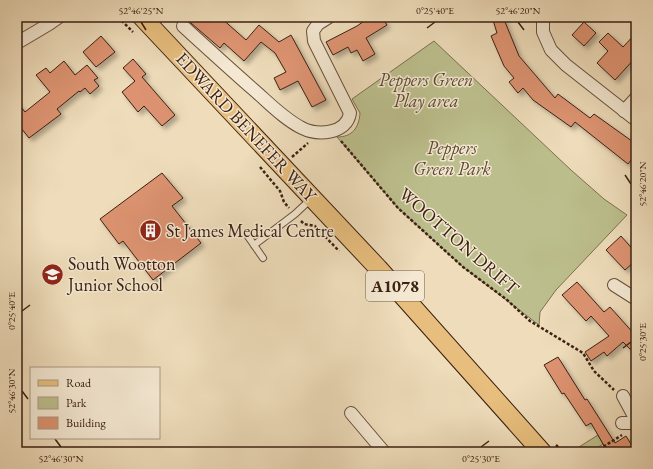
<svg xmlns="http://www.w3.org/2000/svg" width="653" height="469" viewBox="0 0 653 469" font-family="'EB Garamond',serif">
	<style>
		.green { fill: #bcbf8d; stroke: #7c7050 }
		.building { fill: #dd9371; stroke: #3b2012; filter: url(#shadow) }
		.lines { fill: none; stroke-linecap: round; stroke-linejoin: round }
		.service-casing { stroke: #684f3c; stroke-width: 8 }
		.minor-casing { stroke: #684f3c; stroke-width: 14 }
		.primary-casing { stroke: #3b2012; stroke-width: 20 }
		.path { stroke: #3b2012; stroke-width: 2.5; stroke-dasharray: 3 2; stroke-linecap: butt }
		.service { stroke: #f4e8d2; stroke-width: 6 }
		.minor { stroke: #f4e8d2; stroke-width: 12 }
		.primary { stroke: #e7be7d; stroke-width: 18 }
		.ticks { fill: none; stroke: #3b2012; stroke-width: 1.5 }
		.labels { text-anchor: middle; stroke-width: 3; stroke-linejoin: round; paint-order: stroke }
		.shield { fill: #f4e8d2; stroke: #725c4c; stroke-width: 1 }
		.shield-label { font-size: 17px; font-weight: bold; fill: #3b2012 }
		.park-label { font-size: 18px; font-style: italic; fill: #5b4831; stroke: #f4e8d2 }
		.street-label { font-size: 18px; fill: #3b2012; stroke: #f4e8d2 }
		.poi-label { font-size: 18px; fill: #3b2012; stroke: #f4e8d2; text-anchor: start }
		.neatline { fill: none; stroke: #3b2012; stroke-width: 1.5 }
		.ticks-label { font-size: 10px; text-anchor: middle; fill: #3b2012 }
	</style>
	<defs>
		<filter id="shadow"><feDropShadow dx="3.5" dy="3.5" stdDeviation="2" flood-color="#0004"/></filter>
	</defs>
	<rect width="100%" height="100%" fill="#eedcba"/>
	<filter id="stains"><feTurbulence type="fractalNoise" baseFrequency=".005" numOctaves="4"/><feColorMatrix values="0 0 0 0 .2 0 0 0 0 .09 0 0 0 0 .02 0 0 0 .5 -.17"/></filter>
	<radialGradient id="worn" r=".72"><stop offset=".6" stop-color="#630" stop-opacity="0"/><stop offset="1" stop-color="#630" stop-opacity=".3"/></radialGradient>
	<g class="green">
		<path d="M434,41l137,129 33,29 23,16 -71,75 -16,22 -1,13 -76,-58 -65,-59 -61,-71c15,0 22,-9 23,-24l-8,-14z"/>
		<polygon points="598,435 603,444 591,452 571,452"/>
	</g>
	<g class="building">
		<polygon points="184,17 220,17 246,40 259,25 279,42 291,35 326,100 312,107 298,81 280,90 274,78 286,72 275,53 261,42 244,61 224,43 220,48"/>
		<polygon points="370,17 382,17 387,25 366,38 375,54 363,61 357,50 351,53 348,47 333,55 326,42 357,26"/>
		<polygon points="492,17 503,17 519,56 555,98 558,94 590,118 594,114 636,144 636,164 631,160 628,164 575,122 571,127 533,100 523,88 518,93 509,82 514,78 504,66 491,36 497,33"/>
		<polygon points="584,22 596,33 584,46 572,35"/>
		<polygon points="608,33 623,47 636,33 636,57 615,80 597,63 608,51 599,42"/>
		<polygon points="101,36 115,52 96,67 83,52"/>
		<polygon points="133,59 146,74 142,77 175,115 162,126 144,106 138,112 122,92 135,81 123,68"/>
		<polygon points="64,61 75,75 87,65 98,78 94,80 99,86 90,94 85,88 80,92 79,91 57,109 61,114 29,138 17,123 17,102 25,112 50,92 36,75 46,68 50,73"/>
		<polygon points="162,173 183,198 172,206 201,243 153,280 123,241 119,244 100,219"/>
		<polygon points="621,236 636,253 636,260 625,270 606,250"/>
		<polygon points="577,282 604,312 610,307 636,336 636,355 623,342 607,356 604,352 591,361 585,352 609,336 591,316 586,321 562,295"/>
		<polygon points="558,357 585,400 587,399 615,443 626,436 636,452 602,452 606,449 591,423 586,426 564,393 562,394 544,365"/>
	</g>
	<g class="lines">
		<defs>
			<g id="service">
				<polyline points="247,235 263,258"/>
				<polyline points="254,245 295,214 311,199"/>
			</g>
			<g id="minor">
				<polyline points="543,17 543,32 551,50 566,65 636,120"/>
				<path d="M183,26c24,22 47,43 71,64 15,13 30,29 48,38 16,8 45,6 48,-15l-36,-72 -1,-10 5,-7 11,-7"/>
				<polyline points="17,43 49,24 59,17"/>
				<polyline points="624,111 636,98"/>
				<polyline points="614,285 636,299"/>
				<polyline points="623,396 636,420"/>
				<polyline points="351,413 384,452"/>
				<polyline points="622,423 636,423"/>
			</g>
			<polyline id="primary" points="142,17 378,268 542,452"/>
		</defs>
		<use href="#service" class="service-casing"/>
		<use href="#minor" class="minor-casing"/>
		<use href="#primary" class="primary-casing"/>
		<g class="path">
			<polyline points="118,17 133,32"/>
			<polyline points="341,141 398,208 463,267 506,299 530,321 583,353 594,371 614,390"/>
			<polyline points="292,157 308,143"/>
			<polyline points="260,167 280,191 284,202 289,208"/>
			<polyline points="301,221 304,224 315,226 339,251"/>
			<polyline points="556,445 563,452"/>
			<polyline points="595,452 622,435"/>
		</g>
		<use href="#service" class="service"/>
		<use href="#minor" class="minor"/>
		<use href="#primary" class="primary"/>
	</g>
	<path class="ticks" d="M141,22l5,8M518,22l6,8M427,28l8,-6M625,175l6,9M22,311l8,-6M623,348l8,-6M22,391l6,8M55,439l6,8M481,447l8,-6"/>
	<defs>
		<symbol id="building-disc" viewBox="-11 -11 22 22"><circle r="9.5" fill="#8f2418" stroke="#f4e8d2"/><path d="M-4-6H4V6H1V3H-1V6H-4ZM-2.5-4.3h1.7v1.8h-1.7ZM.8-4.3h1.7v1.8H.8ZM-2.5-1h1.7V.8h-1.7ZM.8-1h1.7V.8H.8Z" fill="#fff"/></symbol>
		<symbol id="school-disc" viewBox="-11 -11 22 22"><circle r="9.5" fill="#8f2418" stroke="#f4e8d2"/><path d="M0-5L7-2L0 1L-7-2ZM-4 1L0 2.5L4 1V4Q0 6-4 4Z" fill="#fff"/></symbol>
	</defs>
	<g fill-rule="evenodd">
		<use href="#building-disc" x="138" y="218" width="25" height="25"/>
		<use href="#school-disc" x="40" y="262" width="25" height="25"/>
	</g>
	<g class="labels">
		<rect class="shield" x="366" y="271" width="58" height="30" rx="3"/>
		<g class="shield-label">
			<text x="395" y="292">A1078</text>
		</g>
		<g class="park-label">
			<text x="426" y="86">Peppers Green<tspan x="426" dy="21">Play area</tspan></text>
			<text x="452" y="154">Peppers<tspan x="452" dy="21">Green Park</tspan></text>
		</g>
		<g class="street-label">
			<text transform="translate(246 127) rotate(47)" y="6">EDWARD BENEFER WAY</text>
			<text transform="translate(459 241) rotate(41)" y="6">WOOTTON DRIFT</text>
		</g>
		<g class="poi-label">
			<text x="166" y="237">St James Medical Centre</text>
			<text x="68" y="270">South Wootton<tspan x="68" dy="21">Junior School</tspan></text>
		</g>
	</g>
	<rect width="653" height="469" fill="none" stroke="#eedcba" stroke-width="44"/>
	<rect x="30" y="367" width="130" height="72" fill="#f4e8d2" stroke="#aa9885"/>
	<rect x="38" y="380" width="20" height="6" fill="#e7be7d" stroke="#aa9885"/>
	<text x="66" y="387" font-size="12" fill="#3b2012">Road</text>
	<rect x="38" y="397" width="20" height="12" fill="#bcbf8d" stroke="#aa9885"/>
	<text x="66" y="407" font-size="12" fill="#3b2012">Park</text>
	<rect x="38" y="417" width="20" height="12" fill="#dd9371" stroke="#aa9885"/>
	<text x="66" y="427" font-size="12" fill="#3b2012">Building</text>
	<rect x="22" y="22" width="609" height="425" class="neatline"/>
	<g class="ticks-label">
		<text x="141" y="14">52°46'25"N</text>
		<text x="435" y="14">0°25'40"E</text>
		<text x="518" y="14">52°46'20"N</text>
		<text transform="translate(642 184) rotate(-90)" y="4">52°46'20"N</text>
		<text transform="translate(11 311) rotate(-90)" y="4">0°25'40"E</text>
		<text transform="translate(642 342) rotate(-90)" y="4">0°25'30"E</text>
		<text transform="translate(11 391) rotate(-90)" y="4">52°46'30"N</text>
		<text x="61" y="462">52°46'30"N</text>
		<text x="481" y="462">0°25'30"E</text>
	</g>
	<rect width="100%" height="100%" filter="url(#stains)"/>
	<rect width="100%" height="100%" fill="url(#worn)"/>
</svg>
